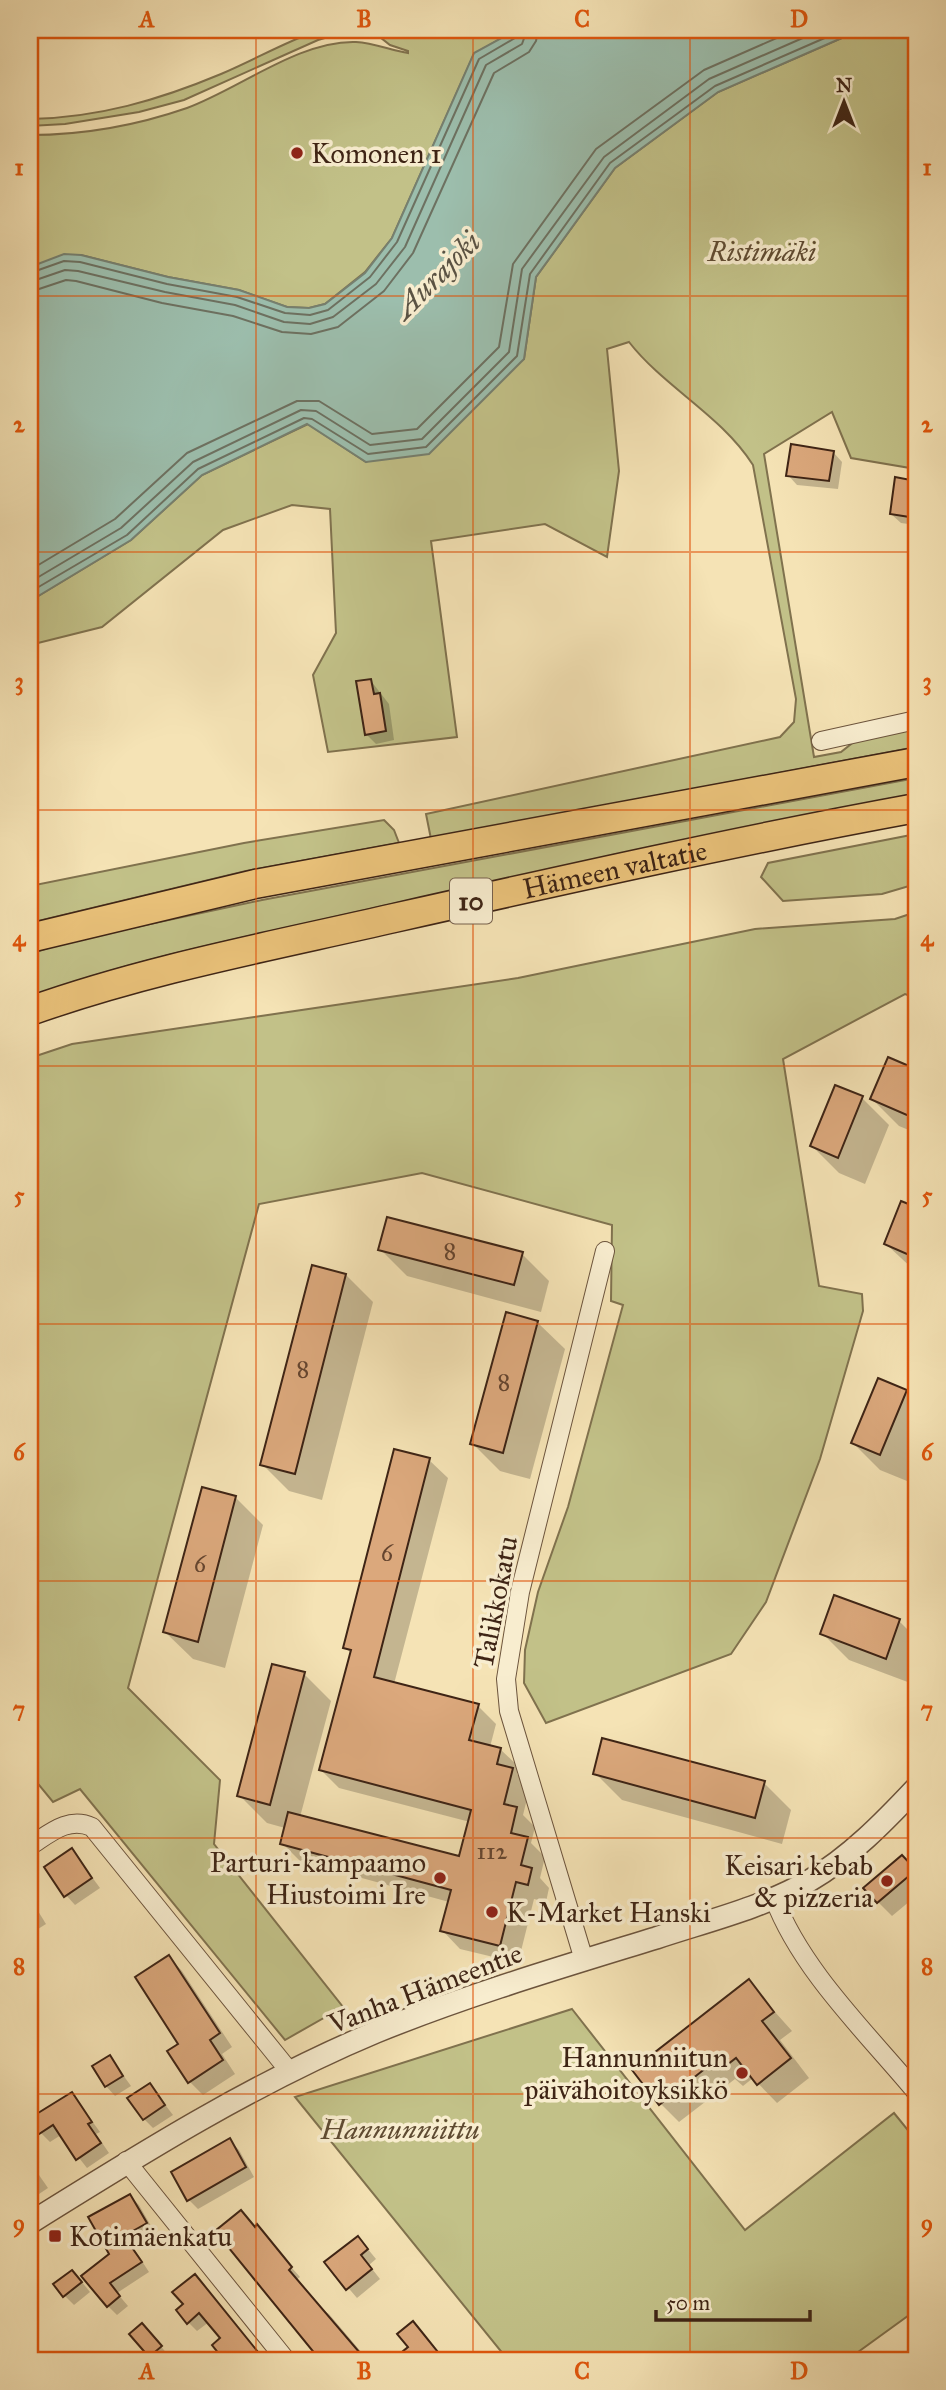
<svg xmlns="http://www.w3.org/2000/svg" width="946" height="2390" viewBox="0 0 946 2390" font-family="'IM FELL Great Primer',serif">
	<style>
		.green { fill: #c2c188; stroke: #80724e; stroke-width: 2 }
		.water { fill: #9cbead; stroke: #768070; stroke-width: 2 }
		.shadow { fill: #0003 }
		.lines { fill: none; stroke-linecap: round; stroke-linejoin: round }
		.shore { stroke: #6d7161; stroke-width: 2 }
		.building { fill: #dba87c; stroke: #3e2415; stroke-width: 2 }
		.minor-casing { stroke: #6c543d; stroke-width: 20 }
		.tertiary-casing { stroke: #6c543d; stroke-width: 24 }
		.trunk-casing { stroke: #3e2415; stroke-width: 31 }
		.minor { stroke: #f8edcf; stroke-width: 18 }
		.tertiary { stroke: #f8edcf; stroke-width: 21 }
		.trunk { stroke: #eac27a; stroke-width: 28 }
		.grid { fill: none; stroke: #e0560c; stroke-width: 2; stroke-opacity: 0.55 }
		.poi-dot { fill: #8f2418; stroke: #f8edcf; stroke-width: 2.5 }
		.labels { text-anchor: middle; stroke-width: 7; stroke-linejoin: round; paint-order: stroke }
		.number-label { font-size: 24px; fill: #65452f }
		.shield { fill: #f8edcf; stroke: #76604d; stroke-width: 2 }
		.shield-label { font-size: 26px; font-weight: bold; fill: #3e2415 }
		.poi-label { font-size: 28px; fill: #3e2415; stroke: #f8edcf; text-anchor: start }
		.park-label { font-size: 28px; font-style: italic; fill: #5f4b32; stroke: #f8edcf }
		.street-label { font-size: 28px; fill: #3e2415; stroke: #f8edcf }
		.water-label { font-size: 30px; font-style: italic; fill: #5a5243; stroke: #f8edcf }
		.neatline { fill: none; stroke: #e0560c; stroke-width: 2.5 }
		.grid-label { font-size: 23px; text-anchor: middle; font-weight: bold; fill: #e0560c }
	</style>
	<rect width="100%" height="100%" fill="#f5e3b5"/>
	<filter id="stains"><feTurbulence type="fractalNoise" baseFrequency=".00286" numOctaves="4"/><feColorMatrix values="0 0 0 0 .2 0 0 0 0 .09 0 0 0 0 .02 0 0 0 .5 -.17"/></filter>
	<radialGradient id="worn" r=".72"><stop offset=".6" stop-color="#630" stop-opacity="0"/><stop offset="1" stop-color="#630" stop-opacity=".3"/></radialGradient>
	<g class="green">
		<path d="M319,30h33l-34,10 -134,60 -45,12 -74,12 -35,2v-7c67,-1 129,-19 191,-45 33,-14 64,-32 98,-44z"/>
		<path d="M371,30h145l-42,24 -82,184 -27,34 -40,32 -16,4 -22,-1 -48,-17 -71,-13 -87,-22 -51,12v-132c52,0 108,-10 157,-27 52,-19 113,-68 169,-66 17,1 35,8 52,11v-2l-18,-6z"/>
		<path d="M860,30h56v439l-65,-11 -19,-46 -68,42 50,303 27,-5 14,-11 61,-14v20l-485,92 -5,-25 354,-77 14,-15 2,-23 -43,-234c-32,-50 -88,-77 -124,-123l-22,7 12,122 -12,86 -62,-33 -114,17 26,196 -129,15 -15,-77 23,-42 -6,-124 -38,-4 -69,25 -121,97 -72,18v-44l101,-61 71,-65 106,-51 58,38 158,-103 12,-82 79,-109 103,-76z"/>
		<path d="M916,778v17c-187,37 -373,75 -559,117 -109,25 -222,46 -327,85v-43l36,-12 196,-42z"/>
		<polygon points="384,820 394,830 399,843 246,871 30,923 30,886 244,843"/>
		<polygon points="916,834 916,884 882,894 783,901 761,877 768,863"/>
		<polygon points="916,912 916,998 905,994 783,1059 819,1286 862,1294 863,1311 820,1459 766,1602 731,1654 546,1723 524,1683 525,1650 538,1592 568,1507 623,1305 611,1301 612,1225 422,1173 259,1204 128,1688 220,1780 214,1844 343,2007 285,2040 80,1789 53,1802 30,1774 30,1058 72,1044 518,978 755,929 895,919"/>
		<polygon points="572,2009 745,2230 894,2113 916,2140 916,2310 847,2360 508,2360 295,2097"/>
	</g>
	<polygon class="water" points="516,30 860,30 718,92 615,168 536,277 524,359 429,454 366,462 307,424 202,475 131,540 30,601 30,267 64,254 81,255 168,277 239,290 287,307 309,308 325,304 365,273 392,238 474,53"/>
	<g class="shadow">
		<polygon points="833,452 842,462 838,489 797,485 788,475"/>
		<polygon points="897,479 916,482 916,525 901,523 891,514"/>
		<polygon points="371,681 389,704 394,740 376,744 367,735"/>
		<polygon points="889,1059 916,1071 916,1133 899,1126 872,1099"/>
		<polygon points="862,1098 889,1125 865,1184 839,1173 812,1146"/>
		<polygon points="902,1204 916,1209 916,1272 886,1244"/>
		<polygon points="380,1249 522,1254 549,1281 541,1312 407,1276"/>
		<polygon points="346,1275 373,1302 322,1500 289,1491 262,1464"/>
		<polygon points="537,1322 565,1349 530,1479 500,1471 472,1443"/>
		<polygon points="906,1391 916,1402 916,1459 907,1481 880,1470 853,1443"/>
		<polygon points="429,1460 448,1478 394,1684 478,1706 496,1724 490,1747 500,1749 519,1767 517,1774 530,1787 523,1815 535,1827 531,1843 545,1857 540,1878 549,1888 546,1902 534,1899 518,1963 460,1949 442,1930 449,1902 300,1861 282,1843 285,1828 267,1823 239,1795 304,1674 331,1701 300,1817 461,1858 470,1822 339,1788 321,1770 352,1654 345,1647"/>
		<polygon points="236,1498 263,1525 225,1668 193,1659 165,1632"/>
		<polygon points="899,1621 916,1638 916,1675 913,1684 849,1660 822,1633"/>
		<polygon points="595,1773 764,1783 791,1810 782,1844 622,1800"/>
		<polygon points="72,1850 100,1888 75,1905 66,1895"/>
		<polygon points="902,1857 916,1871 916,1896 892,1916 878,1902"/>
		<polygon points="30,1898 46,1924 30,1934"/>
		<polygon points="169,1957 182,1971 232,2047 222,2054 235,2074 203,2095 190,2082 169,2051 181,2044"/>
		<polygon points="748,1982 792,2031 780,2040 809,2078 777,2103 753,2078 743,2086 735,2079 679,2122 660,2103"/>
		<polygon points="110,2057 131,2086 115,2096 106,2086"/>
		<polygon points="150,2085 173,2115 153,2128 144,2119"/>
		<polygon points="72,2094 100,2132 96,2134 109,2153 87,2168 61,2135 50,2142 41,2133"/>
		<polygon points="229,2140 239,2150 254,2177 198,2209 189,2200"/>
		<polygon points="30,2162 48,2188 30,2200"/>
		<polygon points="130,2196 139,2205 155,2233 132,2246 149,2272 117,2293 128,2306 117,2315 108,2306 111,2254"/>
		<polygon points="250,2221 300,2277 296,2280 318,2307 329,2314 368,2360 322,2360 218,2231"/>
		<polygon points="367,2248 376,2259 369,2265 380,2279 357,2298 327,2263"/>
		<polygon points="81,2281 90,2292 74,2305 65,2296"/>
		<polygon points="204,2285 265,2360 226,2360 214,2345 222,2339 209,2322 197,2331 188,2322 185,2305"/>
		<polygon points="413,2323 422,2332 445,2360 395,2360 410,2348"/>
		<polygon points="150,2333 168,2355 162,2360 146,2360 151,2357 132,2334"/>
		<polygon points="70,2352 78,2360 58,2360"/>
	</g>
	<g class="lines">
		<g class="shore">
			<polyline points="30,273 64,261 80,262 167,284 237,297 285,313 310,315 328,310 370,277 397,242 479,59 515,38 518,30"/>
			<polyline points="30,282 65,270 78,271 165,292 235,305 284,322 310,324 333,317 376,284 405,247 486,65 522,44 527,30"/>
			<polyline points="30,292 66,280 76,281 162,303 233,316 282,332 311,334 338,327 384,291 413,253 494,73 529,52 536,41 538,30"/>
			<polyline points="30,570 115,519 187,453 297,401 319,401 372,434 417,429 499,347 513,264 596,149 704,70 795,30"/>
			<polyline points="30,582 121,528 193,462 301,410 316,411 370,445 422,439 509,352 522,269 604,157 709,79 821,30"/>
			<polyline points="30,592 127,535 198,469 304,418 312,419 368,454 426,447 517,356 530,274 610,163 715,86 843,30"/>
		</g>
	</g>
	<g class="building">
		<polygon points="791,444 834,451 829,481 786,476"/>
		<polygon points="895,477 916,481 916,518 890,514"/>
		<polygon points="371,679 374,694 380,693 386,731 365,735 356,681"/>
		<polygon points="888,1057 916,1069 916,1119 870,1099"/>
		<polygon points="835,1085 863,1096 838,1158 810,1146"/>
		<polygon points="901,1201 916,1207 916,1258 884,1244"/>
		<polygon points="387,1217 523,1252 514,1285 378,1250"/>
		<polygon points="312,1265 346,1274 295,1474 260,1465"/>
		<polygon points="506,1312 538,1321 503,1453 470,1444"/>
		<polygon points="878,1378 907,1390 880,1455 851,1443"/>
		<polygon points="394,1449 430,1458 374,1677 479,1704 469,1740 501,1748 497,1764 513,1768 504,1804 517,1807 511,1833 528,1837 521,1865 532,1868 528,1885 516,1882 500,1946 440,1931 451,1890 280,1844 288,1812 459,1856 471,1810 319,1770 351,1650 343,1648"/>
		<polygon points="202,1487 236,1496 198,1642 163,1632"/>
		<polygon points="834,1595 900,1619 886,1659 820,1634"/>
		<polygon points="272,1664 305,1672 270,1805 237,1796"/>
		<polygon points="602,1738 765,1781 755,1818 593,1774"/>
		<polygon points="72,1848 92,1878 64,1897 44,1867"/>
		<polygon points="902,1855 916,1870 877,1903 863,1888"/>
		<polygon points="169,1955 220,2033 210,2040 223,2060 188,2083 167,2051 178,2044 135,1977"/>
		<polygon points="749,1979 774,2012 762,2021 791,2058 757,2085 736,2058 723,2068 716,2060 659,2105 632,2070"/>
		<polygon points="110,2055 123,2076 105,2087 92,2066"/>
		<polygon points="150,2083 165,2105 143,2120 127,2098"/>
		<polygon points="72,2092 92,2122 88,2124 101,2143 76,2160 53,2125 30,2140 30,2118"/>
		<polygon points="230,2138 246,2167 187,2201 171,2172"/>
		<polygon points="130,2194 147,2223 124,2236 142,2262 110,2283 120,2296 107,2307 81,2276 109,2254 88,2217"/>
		<polygon points="241,2210 255,2227 257,2224 292,2267 289,2270 366,2360 320,2360 215,2231"/>
		<polygon points="358,2236 368,2249 361,2255 372,2269 346,2290 324,2262"/>
		<polygon points="72,2270 82,2282 63,2297 53,2284"/>
		<polygon points="195,2274 258,2352 247,2360 224,2360 212,2345 220,2338 199,2313 187,2324 176,2310 183,2304 172,2292"/>
		<polygon points="413,2321 438,2352 428,2360 392,2360 408,2347 397,2334"/>
		<polygon points="142,2323 162,2346 149,2357 129,2334"/>
	</g>
	<g class="lines">
		<defs>
			<g id="minor">
				<polyline points="821,741 916,720"/>
				<path d="M30,1846c19,-12 38,-30 62,-19l198,245"/>
				<path d="M774,1898c27,72 93,135 142,194"/>
				<polyline points="584,1960 509,1711 506,1679 520,1592 605,1251"/>
				<polyline points="126,2161 286,2360"/>
			</g>
			<path id="tertiary" d="M30,2223c112,-70 224,-140 346,-191 91,-37 186,-65 280,-94 51,-17 106,-30 153,-57 41,-24 75,-59 107,-93"/>
			<g id="trunk">
				<polyline points="30,938 255,884 916,762"/>
				<path id="s1" d="M30,1011c118,-42 242,-65 364,-93 173,-39 347,-78 522,-110"/>
			</g>
		</defs>
		<use href="#minor" class="minor-casing"/>
		<use href="#tertiary" class="tertiary-casing"/>
		<use href="#trunk" class="trunk-casing"/>
		<use href="#minor" class="minor"/>
		<use href="#tertiary" class="tertiary"/>
		<use href="#trunk" class="trunk"/>
	</g>
	<path class="grid" d="M256,30v2330M473,30v2330M690,30v2330M30,296h886M30,552h886M30,810h886M30,1066h886M30,1324h886M30,1581h886M30,1838h886M30,2094h886"/>
	<g class="poi-dot">
		<circle cx="297" cy="153" r="7"/>
		<circle cx="440" cy="1878" r="7"/>
		<circle cx="887" cy="1881" r="7"/>
		<circle cx="492" cy="1912" r="7"/>
		<circle cx="742" cy="2073" r="7"/>
		<rect x="48" y="2229" width="14" height="14" rx="3.5"/>
	</g>
	<g class="labels">
		<g class="number-label">
			<text x="450" y="1259">8</text>
			<text x="303" y="1377">8</text>
			<text x="504" y="1390">8</text>
			<text x="387" y="1561">6</text>
			<text x="200" y="1572">6</text>
			<text x="492" y="1859">112</text>
		</g>
		<rect class="shield" x="450" y="878.5" width="42" height="45" rx="5"/>
		<g class="shield-label">
			<text x="471" y="910">10</text>
		</g>
		<g class="poi-label">
			<text x="311" y="163">Komonen 1</text>
			<text x="426" y="1872" text-anchor="end">Parturi-kampaamo<tspan x="426" dy="32">Hiustoimi Ire</tspan></text>
			<text x="873" y="1875" text-anchor="end">Keisari kebab<tspan x="873" dy="32">&amp; pizzeria</tspan></text>
			<text x="506" y="1922">K-Market Hanski</text>
			<text x="728" y="2067" text-anchor="end">Hannunniitun<tspan x="728" dy="32">päivähoitoyksikkö</tspan></text>
			<text x="69" y="2246">Kotimäenkatu</text>
		</g>
		<g class="park-label">
			<text x="762" y="261">Ristimäki</text>
			<text x="400" y="2139">Hannunniittu</text>
		</g>
		<g class="street-label">
			<text dy="10" stroke="none"><textPath href="#s1" startOffset="602">Hämeen valtatie</textPath></text>
			<text transform="translate(495 1602) rotate(-79)" y="10">Talikkokatu</text>
			<text transform="translate(425 1988) rotate(-21)" y="10">Vanha Hämeentie</text>
		</g>
		<g class="water-label">
			<text transform="translate(437 275) rotate(-45)" y="10">Aurajoki</text>
		</g>
	</g>
	<rect width="946" height="2390" fill="none" stroke="#f5e3b5" stroke-width="77"/>
	<g transform="translate(844 102)" stroke="#f8edcf" stroke-width="5" paint-order="stroke">
	<path d="M0-5L12 26L0 18L-12 26Z" fill="#3e2415"/>
	<text y="-10" font-size="19" font-weight="bold" text-anchor="middle" fill="#3e2415">N</text>
	</g>
	<path d="M656 2310v10h154v-10" fill="none" stroke="#3e2415" stroke-width="3.5"/>
	<text x="666" y="2310" font-size="21" fill="#3e2415" stroke="#f8edcf" stroke-width="5" paint-order="stroke">50 m</text>
	<rect x="38" y="38" width="870" height="2314" class="neatline"/>
	<g class="grid-label">
		<text x="147" y="27">A</text>
		<text x="364" y="27">B</text>
		<text x="582" y="27">C</text>
		<text x="799" y="27">D</text>
		<text x="19" y="175">1</text>
		<text x="927" y="175">1</text>
		<text x="19" y="432">2</text>
		<text x="927" y="432">2</text>
		<text x="19" y="689">3</text>
		<text x="927" y="689">3</text>
		<text x="19" y="946">4</text>
		<text x="927" y="946">4</text>
		<text x="19" y="1203">5</text>
		<text x="927" y="1203">5</text>
		<text x="19" y="1460">6</text>
		<text x="927" y="1460">6</text>
		<text x="19" y="1717">7</text>
		<text x="927" y="1717">7</text>
		<text x="19" y="1974">8</text>
		<text x="927" y="1974">8</text>
		<text x="19" y="2231">9</text>
		<text x="927" y="2231">9</text>
		<text x="147" y="2379">A</text>
		<text x="364" y="2379">B</text>
		<text x="582" y="2379">C</text>
		<text x="799" y="2379">D</text>
	</g>
	<rect width="100%" height="100%" filter="url(#stains)"/>
	<rect width="100%" height="100%" fill="url(#worn)"/>
</svg>
